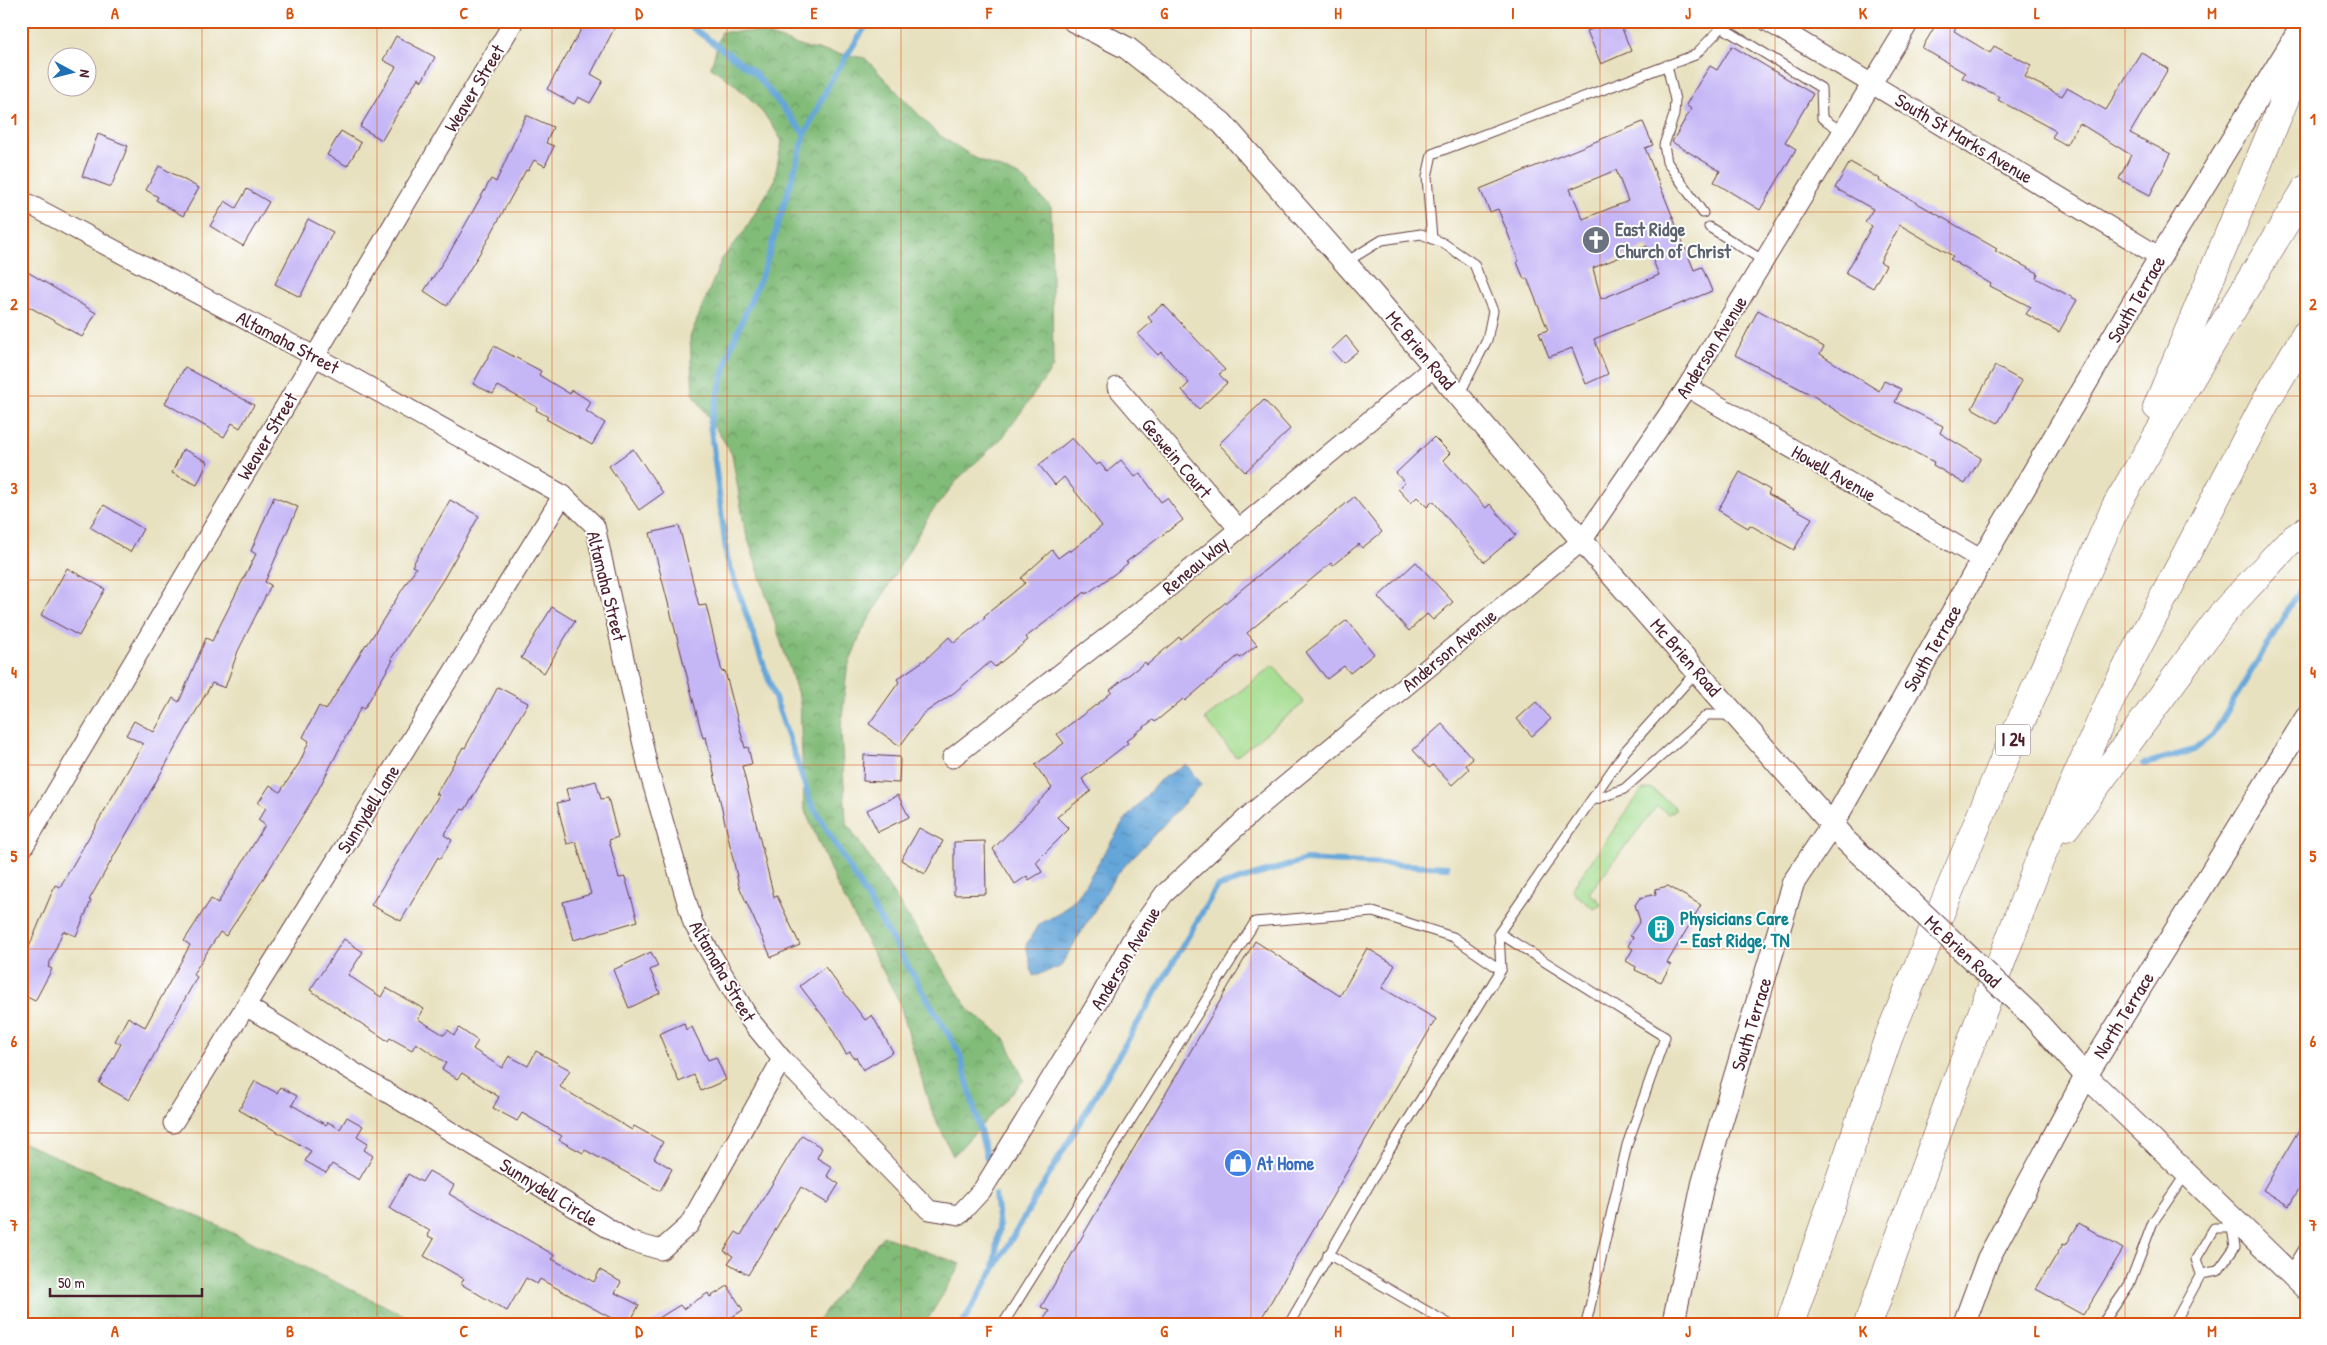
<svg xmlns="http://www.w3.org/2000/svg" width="2327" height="1345" viewBox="0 0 2327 1345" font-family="'Patrick Hand',sans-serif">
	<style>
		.green { fill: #a3dc8e; stroke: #767e5c }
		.forest { fill: url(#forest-crowns); stroke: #666e52 }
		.water { fill: url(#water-ripples); stroke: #586282 }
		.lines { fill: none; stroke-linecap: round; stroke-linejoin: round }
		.stream { stroke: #65a6d9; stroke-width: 6 }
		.building { fill: #c5b6f6; fill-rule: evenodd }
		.service-casing { stroke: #623c41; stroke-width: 11 }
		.minor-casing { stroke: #623c41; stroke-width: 21 }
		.tertiary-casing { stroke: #623c41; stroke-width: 24 }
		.motorway-casing { stroke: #623c41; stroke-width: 29 }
		.service { stroke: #fff; stroke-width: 9 }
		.minor { stroke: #fff; stroke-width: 19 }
		.tertiary { stroke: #fff; stroke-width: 22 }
		.motorway { stroke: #fff; stroke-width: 28 }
		.tertiary-bridge-casing { stroke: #623c41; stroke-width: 24; stroke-linecap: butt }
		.tertiary-bridge { stroke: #fff; stroke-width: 22 }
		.grid { fill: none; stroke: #d8530f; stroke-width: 1; stroke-opacity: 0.55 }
		.labels { text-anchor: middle; stroke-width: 4; stroke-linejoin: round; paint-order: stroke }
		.shield { fill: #fff; stroke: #80626b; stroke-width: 1 }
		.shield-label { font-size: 18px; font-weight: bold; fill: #4a1f2b }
		.street-label { font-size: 19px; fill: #4a1f2b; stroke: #fff }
		.worship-label { font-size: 19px; font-weight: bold; fill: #5b616d; stroke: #fff; text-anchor: start }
		.culture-label { font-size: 19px; font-weight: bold; fill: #0d838f; stroke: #fff; text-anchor: start }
		.shop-label { font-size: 19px; font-weight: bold; fill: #366cbe; stroke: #fff; text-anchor: start }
		.neatline { fill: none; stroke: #d8530f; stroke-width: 2 }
		.grid-label { font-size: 16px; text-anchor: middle; font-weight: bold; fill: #d8530f }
	</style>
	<defs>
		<pattern id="forest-crowns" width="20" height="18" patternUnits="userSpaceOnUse" patternTransform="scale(1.25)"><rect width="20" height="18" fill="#82bc79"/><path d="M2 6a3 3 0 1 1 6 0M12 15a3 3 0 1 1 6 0" fill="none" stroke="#6c9863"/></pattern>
		<pattern id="water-ripples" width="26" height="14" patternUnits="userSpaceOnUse" patternTransform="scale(1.25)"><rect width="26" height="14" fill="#65a6d9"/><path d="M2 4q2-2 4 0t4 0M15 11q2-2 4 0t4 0" fill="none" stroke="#5587b0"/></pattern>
	</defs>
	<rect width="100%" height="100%" fill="#fff"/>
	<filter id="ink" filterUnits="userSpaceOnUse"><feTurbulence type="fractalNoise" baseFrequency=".02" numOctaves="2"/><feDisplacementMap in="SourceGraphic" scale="10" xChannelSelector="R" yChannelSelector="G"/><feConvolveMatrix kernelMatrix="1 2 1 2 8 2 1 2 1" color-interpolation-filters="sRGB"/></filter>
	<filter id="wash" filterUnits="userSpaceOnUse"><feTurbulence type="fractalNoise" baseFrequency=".0096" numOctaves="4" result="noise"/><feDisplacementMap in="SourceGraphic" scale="20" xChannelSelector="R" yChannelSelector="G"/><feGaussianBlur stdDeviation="1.12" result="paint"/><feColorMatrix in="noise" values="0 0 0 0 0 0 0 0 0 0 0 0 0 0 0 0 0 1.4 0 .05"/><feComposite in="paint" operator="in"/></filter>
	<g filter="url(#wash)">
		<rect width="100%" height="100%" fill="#e8e1bf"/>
		<g class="green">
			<polygon points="1273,665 1304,703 1236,757 1205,719"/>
			<polygon points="1652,789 1675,807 1675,810 1668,814 1657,806 1589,893 1598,900 1601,905 1594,909 1574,893 1573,887 1642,790"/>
		</g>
		<g class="forest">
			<path d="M721,32h37l48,16 59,10 71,75 39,25 46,19 30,30 2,160 -49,69 -45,42 -29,36 -69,119 -14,36 -6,60 5,93 124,189 35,27 19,42 -71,76 -23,-49 -31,-106 -63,-118 -32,-75 -4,-107 -55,-171 -13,-76 -39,-61 -3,-56 32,-78 21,-26 31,-51 8,-41c-18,-32 -41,-53 -71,-74z"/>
			<polygon points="21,1142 199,1217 423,1324 21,1324"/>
			<polygon points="883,1236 961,1264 925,1324 815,1324"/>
		</g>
		<polygon class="water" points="1186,764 1201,785 1116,875 1060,967 1033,976 1026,945 1038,925 1058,914 1078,896 1124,821 1160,780"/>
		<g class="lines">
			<g class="stream">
				<polyline points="683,21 755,73 805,135"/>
				<polyline points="869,21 830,82 805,135 765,267 731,347 710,423 727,558 811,803 960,1054 987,1158"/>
				<polyline points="2144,764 2194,750 2213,735 2306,580"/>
				<polyline points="994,1266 999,1228 995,1195"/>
				<polyline points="962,1324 1217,887 1305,860 1447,867"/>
			</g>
		</g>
		<g id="blocks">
			<g class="building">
				<polygon points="586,21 618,21 591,74 603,81 590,103 578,97 574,104 547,89"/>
				<polygon points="1614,21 1619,21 1631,51 1601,64 1587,31"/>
				<polygon points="1938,21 1960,21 1954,31 1990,53 1994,46 2031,65 2025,77 2062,96 2067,88 2106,110 2141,52 2168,69 2130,133 2171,154 2150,195 2119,179 2131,155 2079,123 2066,145 2052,137 2056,131 1998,100 2000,97 1962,78 1965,73 1922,48"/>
				<polygon points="396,36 435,57 422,81 418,78 382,140 360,127 396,67 383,60"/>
				<polygon points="1732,46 1813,94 1785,142 1796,149 1760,210 1714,182 1720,171 1672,142 1691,109 1686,105 1695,89 1710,66 1717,70"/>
				<polygon points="526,115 553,127 546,143 554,146 545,166 534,160 528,171 526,170 486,243 447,306 424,291 451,250 491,179 496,182"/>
				<path d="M1643,122l10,23 -8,3 49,122 8,-3 10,24 -118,48 14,35 -22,10 -14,-36 -23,9 -10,-24 9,-3 -21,-52 -3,1 -7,-17 2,-1 -21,-52 -8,3 -10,-23zM1616,170l12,31 -45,18 -13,-30zM1647,246l12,29 -58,24 -8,-31z"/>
				<polygon points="341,131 361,143 347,166 327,155"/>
				<polygon points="98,134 128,146 111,187 82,176"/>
				<polygon points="1850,162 1880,179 1879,181 1997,249 1995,251 2038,273 2036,278 2077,300 2059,332 2026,314 2031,307 1990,286 1991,284 1950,259 1953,256 1900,225 1880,262 1886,265 1873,288 1846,273 1872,226 1865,222 1873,209 1835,188"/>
				<polygon points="159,166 199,188 183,216 156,200 158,197 146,190"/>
				<polygon points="247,189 269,202 243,246 210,226 225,201 236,208"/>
				<polygon points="308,219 333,232 300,297 275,284"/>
				<polygon points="21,268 96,313 82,337 21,302"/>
				<polygon points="1163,304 1225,370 1219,374 1227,383 1199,409 1182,390 1189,383 1161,352 1158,355 1138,334 1152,322 1148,317"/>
				<polygon points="1758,310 1824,347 1820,354 1879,391 1884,381 1901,389 1895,402 1943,426 1940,433 1981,458 1965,484 1933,465 1934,462 1852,421 1812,395 1735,355"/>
				<polygon points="1346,336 1358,351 1343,363 1331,350"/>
				<polygon points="494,346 541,371 539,375 570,394 572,390 591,402 586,411 605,423 592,445 546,419 548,417 536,410 537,407 498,386 493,394 473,384"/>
				<polygon points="1995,366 2022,381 1998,423 1972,408"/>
				<polygon points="185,367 254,405 240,428 232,423 224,437 165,403"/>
				<polygon points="1264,400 1290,429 1245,472 1219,444"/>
				<polygon points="1434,437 1450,453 1443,460 1486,508 1490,504 1516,535 1484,562 1433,501 1427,507 1417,497 1411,503 1398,489 1405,483 1396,473"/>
				<polygon points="1072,438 1096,465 1100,463 1107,472 1121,460 1135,477 1140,473 1161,502 1167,498 1183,520 1126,562 1128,563 1113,575 1086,594 1085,592 1026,637 1028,640 995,667 990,662 955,692 923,714 900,746 869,724 899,682 897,679 926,659 949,637 954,643 985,618 984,616 1025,583 1021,578 1052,550 1058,558 1069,550 1070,552 1102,526 1064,477 1055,485 1039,465"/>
				<polygon points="183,449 208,462 197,485 172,473"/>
				<polygon points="633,449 663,493 639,510 609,466"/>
				<polygon points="1740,472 1770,490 1768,494 1812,518 1794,550 1750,525 1748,528 1718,510"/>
				<polygon points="274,497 298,507 265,582 271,585 238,651 225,688 212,683 89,900 91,901 76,936 63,931 48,967 52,969 35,1001 21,994 21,943 29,947 55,885 60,887 143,744 126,735 134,721 154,732 173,698 179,702 206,638 212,641 256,554 251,551"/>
				<polygon points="1354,497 1382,532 1362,548 1359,544 1333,565 1331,563 1247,633 1257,645 1240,658 1238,656 1185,701 1183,699 1155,722 1153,720 1126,741 1128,743 1082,779 1091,791 1057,817 1069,829 1036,862 1042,872 1029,880 1027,876 1015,884 993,849 1052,788 1035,765 1064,743 1057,734 1100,702 1112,692 1110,690 1145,662 1147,665 1179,637 1181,639"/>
				<polygon points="450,500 479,516 444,578 391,659 393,660 364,709 361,707 316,794 250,900 226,936 220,932 193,974 197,977 129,1100 99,1083 121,1044 115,1041 128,1017 145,1027 190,945 184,941 211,899 218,903 265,825 258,820 266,808 258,803 270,785 280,792 300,762 309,741 303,737 319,706 326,710 366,644 367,645 416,568 412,566"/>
				<polygon points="104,505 143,529 130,552 90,527"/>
				<polygon points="679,526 699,606 706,605 722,672 725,671 745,748 748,747 752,764 742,766 774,897 777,896 800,945 771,957 739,886 706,737 703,738 650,533"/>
				<polygon points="1416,562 1453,602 1433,620 1427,614 1409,631 1378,597"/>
				<polygon points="67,568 105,589 79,636 41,615"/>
				<polygon points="552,607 575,621 544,673 521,658"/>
				<polygon points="1347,620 1374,654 1350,673 1344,666 1327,679 1306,652"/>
				<polygon points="498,687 528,703 465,810 462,809 444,835 452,840 440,859 438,857 401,921 371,905 439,795 436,794 463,747 465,748"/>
				<polygon points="1536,702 1551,719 1532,736 1517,719"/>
				<polygon points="1442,724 1473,759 1466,765 1469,769 1452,785 1433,765 1429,768 1413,750"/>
				<polygon points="864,755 900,757 899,783 863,781"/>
				<polygon points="596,781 601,799 608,798 618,837 609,840 619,878 625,877 638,921 574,940 563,902 591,894 576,842 567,844 557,803 569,800 566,789"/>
				<polygon points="898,795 909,817 878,832 867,810"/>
				<polygon points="919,828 943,841 925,874 901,860"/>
				<polygon points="985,841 986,894 954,895 954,842"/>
				<polygon points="1668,886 1701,905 1667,963 1671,965 1661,982 1635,970 1636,967 1626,961 1633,949 1628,946 1633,937 1630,936 1640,921 1635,905 1640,898 1656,894 1655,889"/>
				<polygon points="344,939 363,952 348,975 381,997 386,988 424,1009 418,1019 444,1035 448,1030 454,1035 459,1028 478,1041 473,1049 502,1068 509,1056 528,1066 536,1051 570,1070 560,1087 632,1130 634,1126 663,1142 654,1158 672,1169 660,1191 585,1150 583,1153 559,1140 562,1136 522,1113 517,1121 493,1108 499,1097 462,1073 457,1079 442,1069 446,1063 416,1043 412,1050 390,1038 388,1041 310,990"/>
				<polygon points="1255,941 1340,996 1367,948 1395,965 1382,988 1436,1019 1258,1324 1041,1324 1049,1311 1041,1307"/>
				<polygon points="651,952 658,966 650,970 660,993 629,1008 613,970"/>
				<polygon points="825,967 865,1020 872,1015 893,1052 863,1070 856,1057 854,1058 850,1052 846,1054 829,1024 800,986"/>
				<polygon points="684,1023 686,1030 692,1027 708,1060 716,1057 726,1080 701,1091 694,1075 679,1082 659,1034"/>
				<polygon points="255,1081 277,1093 280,1087 297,1096 292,1105 326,1125 328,1122 340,1129 347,1117 363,1126 357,1136 368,1143 364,1150 373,1156 359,1180 332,1164 326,1173 305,1161 311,1151 239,1110"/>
				<polygon points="2306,1118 2306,1177 2289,1206 2263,1190"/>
				<polygon points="802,1135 822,1148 817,1158 832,1167 827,1176 839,1184 827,1203 801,1187 748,1275 728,1263 733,1256 724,1251 736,1232 741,1235"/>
				<polygon points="429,1171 454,1185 449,1194 554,1255 552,1259 594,1282 600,1270 621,1282 615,1293 639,1305 629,1324 622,1324 540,1279 537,1284 526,1278 507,1311 461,1284 464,1279 424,1256 434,1239 428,1236 430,1231 389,1208 408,1174 422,1182"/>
				<polygon points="2079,1223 2123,1249 2083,1315 2036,1289 2063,1244 2066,1245"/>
				<polygon points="728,1286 743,1310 721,1324 649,1324 680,1305 683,1309 708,1293 710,1297"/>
			</g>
		</g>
	</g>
	<g filter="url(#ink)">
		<use href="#blocks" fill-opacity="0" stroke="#623c41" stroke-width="1"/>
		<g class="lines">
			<defs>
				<g id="service">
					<polyline points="1723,28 1821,88 1822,118 1843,132"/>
					<polyline points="1667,65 1675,100 1674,115 1664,145 1667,162 1703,213"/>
					<polyline points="1709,227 1764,261"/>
					<polyline points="1432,239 1427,177 1432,154 1695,55 1728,21"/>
					<polyline points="1346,262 1382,240 1421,234 1443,243 1474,264 1493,311 1487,340 1459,395"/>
					<polyline points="1591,801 1624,789 1707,715 1732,715"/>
					<polyline points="1499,933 1665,1037 1627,1145 1586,1324"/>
					<polyline points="1328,1254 1449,1324"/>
					<polyline points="2289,1273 2306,1245"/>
					<polyline points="2201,1274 2218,1271 2235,1247 2232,1228 2234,1225"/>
					<polyline points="1003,1324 1255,922 1373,912 1453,937 1501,970"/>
					<polyline points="1289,1324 1387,1154 1501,970 1499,933 1626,750 1696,672"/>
					<polyline points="2102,1324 2129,1285 2153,1222 2186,1174"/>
					<polyline points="2174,1324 2201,1274 2196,1259 2214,1228 2232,1228"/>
				</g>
				<g id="minor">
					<polyline points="1767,21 2160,257"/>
					<polyline points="21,200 314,356 563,495 595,526 649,772 693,923 750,1020 782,1059 929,1210 959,1215 983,1189 1094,1008 1132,939 1164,894 1254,811 1582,541 1687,387 1910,21"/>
					<polyline points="1117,387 1238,528"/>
					<polyline points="1687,387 1982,560"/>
					<polyline points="952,758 1139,612 1434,367"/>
					<polyline points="21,851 514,21"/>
					<polyline points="246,1006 629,1241 661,1250 689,1225 782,1059"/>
					<polyline points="173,1123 563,495"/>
				</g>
				<g id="tertiary">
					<polyline points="1074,21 1127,48 1222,123 1370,291 1582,541 1841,835"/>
					<polyline points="2030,1014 2086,1076 2306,1289"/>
					<polyline points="1673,1324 1703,1183 1793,883 1832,825 1982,560 2160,257 2305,21"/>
					<polyline points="1964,1324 1988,1259 2086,1076 2306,718"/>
				</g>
				<g id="motorway">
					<polyline points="2157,407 2306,48"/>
					<polyline points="2066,827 2223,613 2288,543 2306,530"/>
					<polyline points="1790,1324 1889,1036 2003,762 2116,506 2207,351 2306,189"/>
					<polyline points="1868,1324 1949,1101 2038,864 2113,694 2269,396 2306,334"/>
				</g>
			</defs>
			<use href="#service" class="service-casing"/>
			<use href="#minor" class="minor-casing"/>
			<use href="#tertiary" class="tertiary-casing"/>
			<use href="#motorway" class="motorway-casing"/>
			<use href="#service" class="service"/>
			<use href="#minor" class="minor"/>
			<use href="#tertiary" class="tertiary"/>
			<use href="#motorway" class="motorway"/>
			<defs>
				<polyline id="tertiary-bridge" points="1845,840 2030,1014"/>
			</defs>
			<use href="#tertiary-bridge" class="tertiary-bridge-casing"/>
			<use href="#tertiary-bridge" class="tertiary-bridge"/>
		</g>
	</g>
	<path class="grid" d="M202,21v1303M377,21v1303M552,21v1303M727,21v1303M901,21v1303M1076,21v1303M1251,21v1303M1426,21v1303M1600,21v1303M1775,21v1303M1950,21v1303M2125,21v1303M21,212h2285M21,396h2285M21,580h2285M21,765h2285M21,949h2285M21,1133h2285"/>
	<defs>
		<symbol id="church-disc" viewBox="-11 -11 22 22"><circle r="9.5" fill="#6b7280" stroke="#fff"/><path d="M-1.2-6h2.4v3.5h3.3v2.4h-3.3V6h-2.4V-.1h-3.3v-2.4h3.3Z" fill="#fff"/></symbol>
		<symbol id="building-disc" viewBox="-11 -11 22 22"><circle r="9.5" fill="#0f9aa8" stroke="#fff"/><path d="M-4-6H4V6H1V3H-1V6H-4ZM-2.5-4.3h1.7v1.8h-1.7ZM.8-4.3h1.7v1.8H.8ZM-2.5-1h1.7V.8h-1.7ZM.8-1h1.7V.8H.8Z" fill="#fff"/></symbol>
		<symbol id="shop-disc" viewBox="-11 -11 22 22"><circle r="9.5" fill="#3f7fe0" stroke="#fff"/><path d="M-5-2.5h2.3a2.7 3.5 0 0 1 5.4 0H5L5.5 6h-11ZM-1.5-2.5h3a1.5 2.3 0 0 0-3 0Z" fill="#fff"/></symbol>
	</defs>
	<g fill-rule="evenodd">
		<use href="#church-disc" x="1580" y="224" width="32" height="32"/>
		<use href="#building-disc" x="1645" y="913" width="32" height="32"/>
		<use href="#shop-disc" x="1222" y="1147" width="32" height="32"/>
	</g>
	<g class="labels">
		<rect class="shield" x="1995.5" y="724.5" width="35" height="31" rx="4"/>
		<g class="shield-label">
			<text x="2013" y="746">I 24</text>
		</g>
		<g class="street-label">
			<text transform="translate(474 88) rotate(-59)" y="7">Weaver Street</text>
			<text transform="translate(1964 138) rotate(31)" y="7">South St Marks Avenue</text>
			<text transform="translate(2136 299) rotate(-60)" y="7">South Terrace</text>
			<text transform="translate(288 342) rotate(28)" y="7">Altamaha Street</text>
			<text transform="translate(1711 347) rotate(-58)" y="7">Anderson Avenue</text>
			<text transform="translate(1421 350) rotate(50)" y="7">Mc Brien Road</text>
			<text transform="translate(267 436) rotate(-59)" y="7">Weaver Street</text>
			<text transform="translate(1177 458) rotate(50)" y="7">Geswein Court</text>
			<text transform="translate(1834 473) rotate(30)" y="7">Howell Avenue</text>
			<text transform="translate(1195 565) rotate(-40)" y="7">Reneau Way</text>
			<text transform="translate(607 586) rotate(76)" y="7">Altamaha Street</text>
			<text transform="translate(1932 648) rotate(-60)" y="7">South Terrace</text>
			<text transform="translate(1449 650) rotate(-40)" y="7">Anderson Avenue</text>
			<text transform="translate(1686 657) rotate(49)" y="7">Mc Brien Road</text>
			<text transform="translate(368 809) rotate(-58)" y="7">Sunnydell Lane</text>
			<text transform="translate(1963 951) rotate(43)" y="7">Mc Brien Road</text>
			<text transform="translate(1125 958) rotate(-59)" y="7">Anderson Avenue</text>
			<text transform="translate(723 971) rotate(60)" y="7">Altamaha Street</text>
			<text transform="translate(2123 1015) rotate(-58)" y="7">North Terrace</text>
			<text transform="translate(1751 1024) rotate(-73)" y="7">South Terrace</text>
			<text transform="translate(549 1192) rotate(32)" y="7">Sunnydell Circle</text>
		</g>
		<g class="worship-label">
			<text x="1615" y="236">East Ridge<tspan x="1615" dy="22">Church of Christ</tspan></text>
		</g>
		<g class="culture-label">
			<text x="1680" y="925">Physicians Care<tspan x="1680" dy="22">- East Ridge, TN</tspan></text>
		</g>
		<g class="shop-label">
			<text x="1257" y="1170">At Home</text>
		</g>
	</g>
	<rect width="2327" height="1345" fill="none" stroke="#fff" stroke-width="55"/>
	<g transform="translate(72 72) rotate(97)"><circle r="24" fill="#ffffff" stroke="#b7a5aa"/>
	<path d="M0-4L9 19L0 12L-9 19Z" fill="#1f6fb2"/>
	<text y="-8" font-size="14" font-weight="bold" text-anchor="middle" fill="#4a1f2b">N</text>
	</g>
	<path d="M50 1288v8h152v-8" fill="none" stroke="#4a1f2b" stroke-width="2.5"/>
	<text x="58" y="1288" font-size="15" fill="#4a1f2b" stroke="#ffffff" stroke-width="4" paint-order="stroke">50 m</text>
	<rect x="28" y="28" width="2272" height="1290" class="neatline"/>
	<g class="grid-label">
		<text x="115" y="19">A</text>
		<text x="290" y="19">B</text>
		<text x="464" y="19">C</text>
		<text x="639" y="19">D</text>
		<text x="814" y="19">E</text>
		<text x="989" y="19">F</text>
		<text x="1164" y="19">G</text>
		<text x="1338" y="19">H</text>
		<text x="1513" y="19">I</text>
		<text x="1688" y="19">J</text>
		<text x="1863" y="19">K</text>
		<text x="2037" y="19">L</text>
		<text x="2212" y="19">M</text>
		<text x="14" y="125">1</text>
		<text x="2313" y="125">1</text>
		<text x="14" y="310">2</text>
		<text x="2313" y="310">2</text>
		<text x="14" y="494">3</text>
		<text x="2313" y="494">3</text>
		<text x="14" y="678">4</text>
		<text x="2313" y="678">4</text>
		<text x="14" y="862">5</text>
		<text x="2313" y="862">5</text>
		<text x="14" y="1047">6</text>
		<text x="2313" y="1047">6</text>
		<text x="14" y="1231">7</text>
		<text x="2313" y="1231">7</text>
		<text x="115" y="1337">A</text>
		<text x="290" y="1337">B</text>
		<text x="464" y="1337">C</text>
		<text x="639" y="1337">D</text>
		<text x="814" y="1337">E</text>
		<text x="989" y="1337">F</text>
		<text x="1164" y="1337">G</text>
		<text x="1338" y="1337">H</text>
		<text x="1513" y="1337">I</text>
		<text x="1688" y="1337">J</text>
		<text x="1863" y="1337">K</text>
		<text x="2037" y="1337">L</text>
		<text x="2212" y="1337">M</text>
	</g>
</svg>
